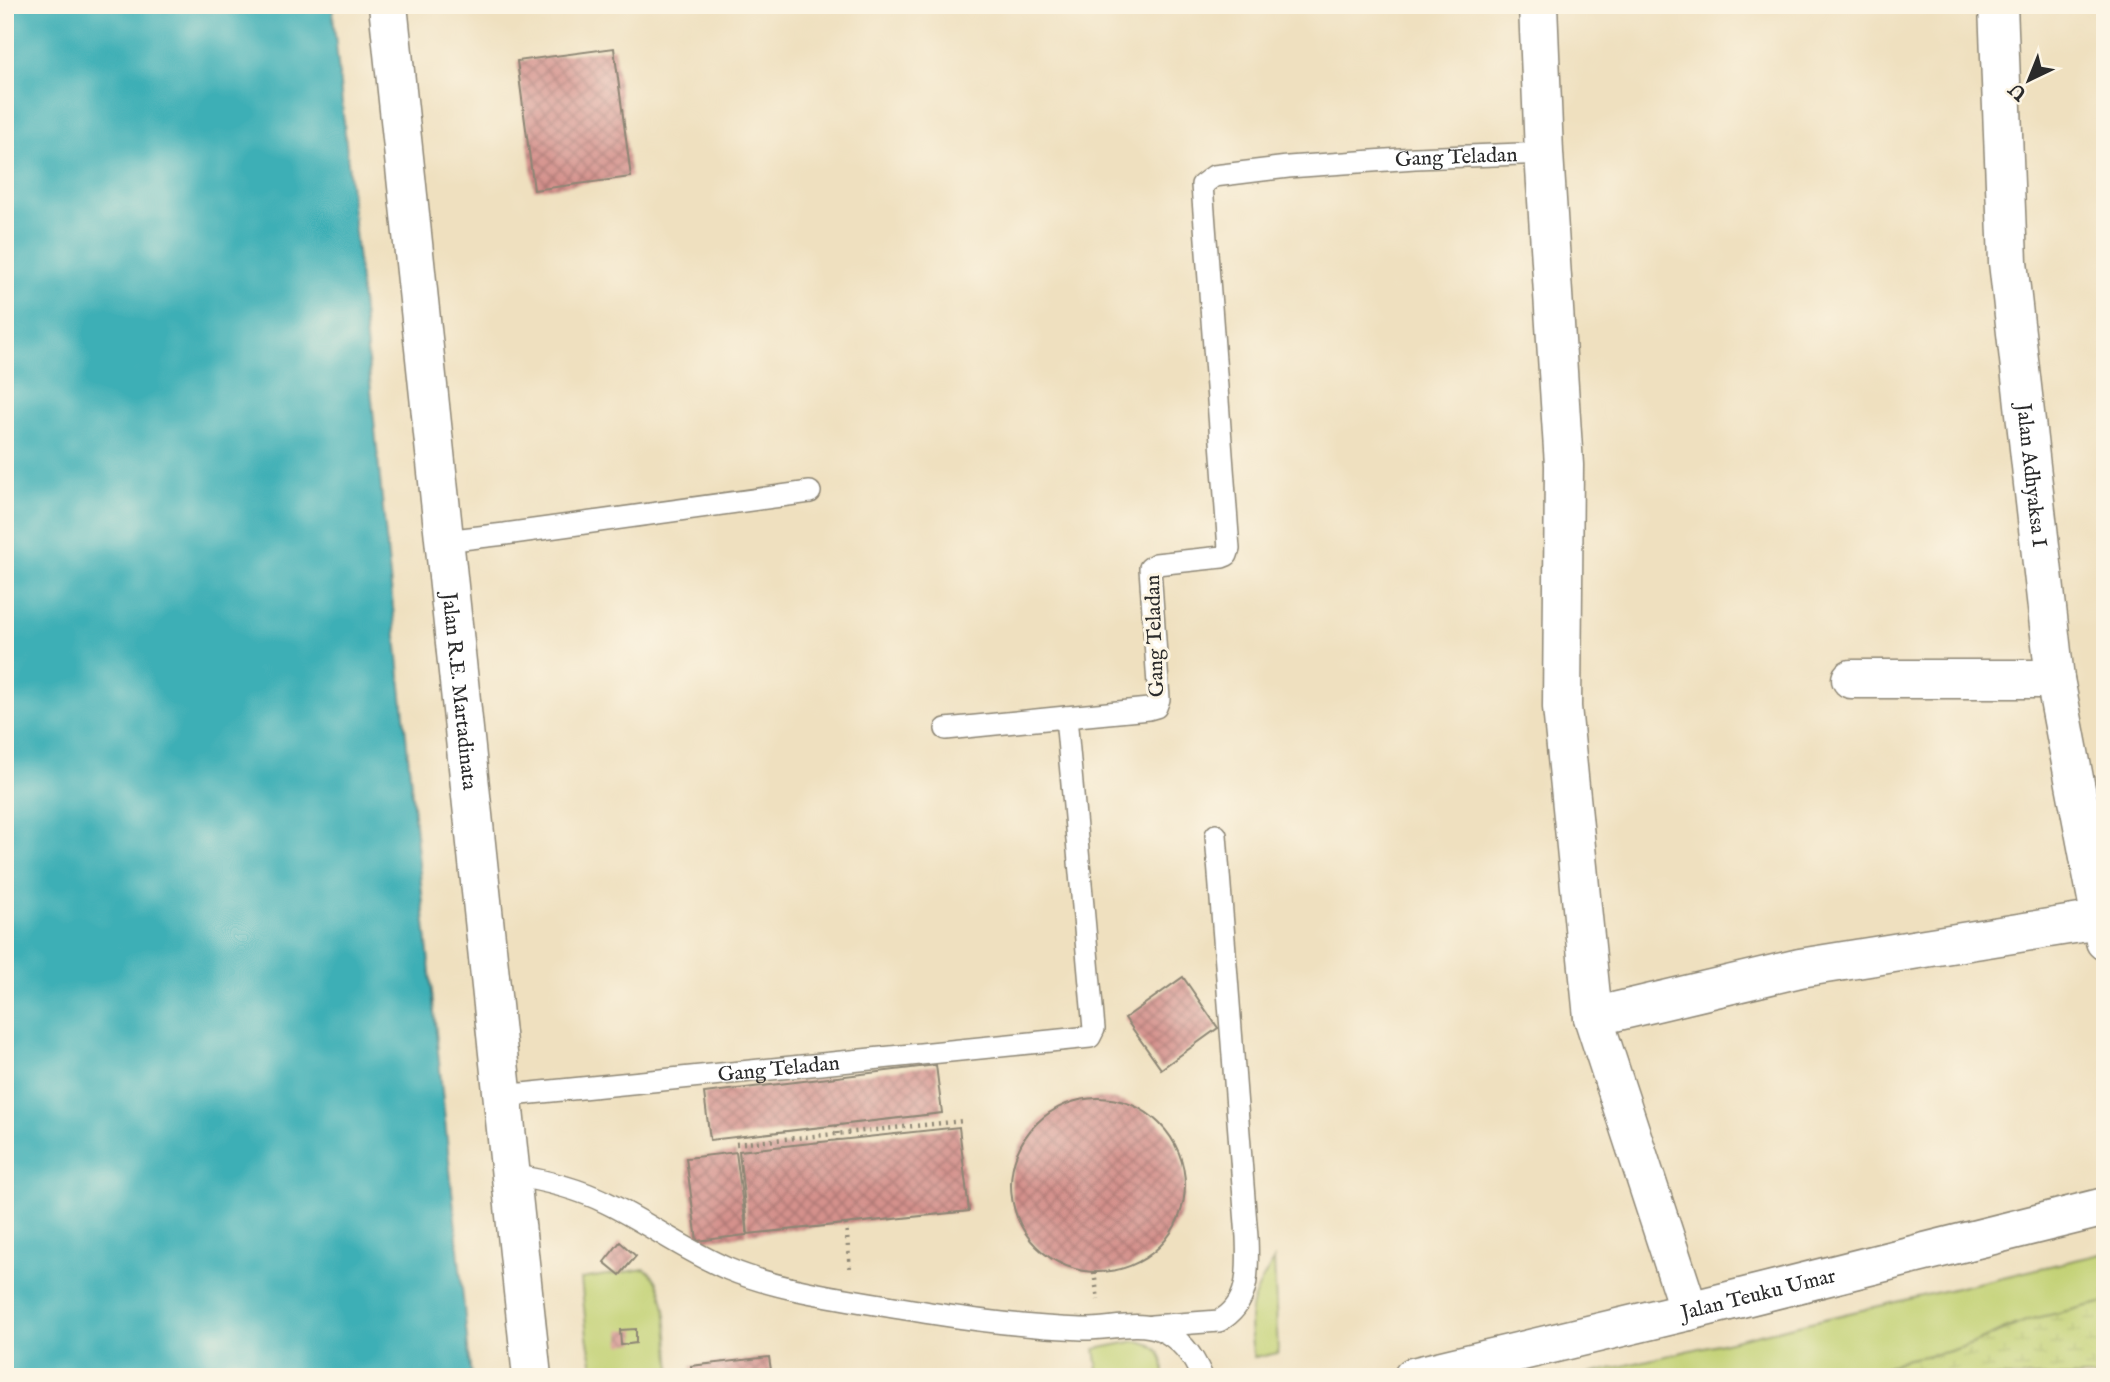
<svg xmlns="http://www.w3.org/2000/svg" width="2110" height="1382" viewBox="0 0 2110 1382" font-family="'IM FELL English',serif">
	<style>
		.green { fill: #c2d174; stroke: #767e50; stroke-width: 2 }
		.wetland { fill: url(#wetland-marsh); stroke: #767e50; stroke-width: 2 }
		.water { fill: #3eafb6; stroke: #346d70; stroke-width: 2 }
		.building { fill: url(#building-cross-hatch) }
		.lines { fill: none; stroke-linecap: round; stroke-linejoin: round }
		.service-casing { stroke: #8d8675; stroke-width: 24 }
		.minor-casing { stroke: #8d8675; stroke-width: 41 }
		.trunk-casing { stroke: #8d8675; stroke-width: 41 }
		.path { stroke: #8d8675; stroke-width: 4.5; stroke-dasharray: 2 5; stroke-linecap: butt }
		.service { stroke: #fff; stroke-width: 21 }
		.minor { stroke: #fff; stroke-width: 38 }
		.trunk { stroke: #fff; stroke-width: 38 }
		.labels { text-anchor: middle; stroke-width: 6; stroke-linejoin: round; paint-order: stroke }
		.street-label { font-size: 21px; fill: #2b2b2b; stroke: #fcf5e5 }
	</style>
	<defs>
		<pattern id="wetland-marsh" width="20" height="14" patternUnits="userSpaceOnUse" patternTransform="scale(1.75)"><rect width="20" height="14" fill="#c2d174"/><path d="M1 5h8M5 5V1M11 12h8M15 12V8" fill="none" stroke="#a7b465"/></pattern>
		<pattern id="building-cross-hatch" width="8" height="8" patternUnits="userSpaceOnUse" patternTransform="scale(1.75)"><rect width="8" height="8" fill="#d4918c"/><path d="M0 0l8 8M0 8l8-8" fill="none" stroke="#ac7773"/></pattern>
	</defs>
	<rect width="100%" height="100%" fill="#fcf5e5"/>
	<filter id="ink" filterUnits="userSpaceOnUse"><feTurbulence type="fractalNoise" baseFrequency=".0143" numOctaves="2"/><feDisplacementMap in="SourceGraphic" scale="14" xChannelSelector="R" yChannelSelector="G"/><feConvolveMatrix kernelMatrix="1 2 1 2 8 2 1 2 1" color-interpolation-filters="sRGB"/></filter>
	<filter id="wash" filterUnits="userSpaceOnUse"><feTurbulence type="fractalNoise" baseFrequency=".00686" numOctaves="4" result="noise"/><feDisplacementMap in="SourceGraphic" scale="28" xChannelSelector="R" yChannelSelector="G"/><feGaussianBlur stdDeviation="1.57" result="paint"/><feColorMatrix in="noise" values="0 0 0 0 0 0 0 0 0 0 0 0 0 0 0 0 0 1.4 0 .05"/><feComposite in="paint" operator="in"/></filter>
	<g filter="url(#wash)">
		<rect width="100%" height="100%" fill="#efe0bf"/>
		<g class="green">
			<polygon points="2105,1253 2105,1302 2014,1325 1972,1344 1947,1352 1903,1360 1865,1377 1576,1377"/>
			<path d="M1274,1260l4,93 -24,5c-8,-49 -5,-56 20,-98z"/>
			<path d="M644,1269c27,11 23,82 28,108h-77l-8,-41 -6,-57z"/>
			<path d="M1136,1341c22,2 29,15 28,36h-65l-4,-28z"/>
		</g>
		<polygon class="wetland" points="2105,1302 2105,1377 1865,1377 1903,1360 1947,1352 1972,1344 2028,1320"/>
		<polygon class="water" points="5,5 332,5 471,1377 5,1377"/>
		<g id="blocks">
			<g class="building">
				<polygon points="614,48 631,177 534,190 517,61"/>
				<polygon points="1183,977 1218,1028 1161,1069 1125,1018"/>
				<polygon points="936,1065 942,1113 710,1140 704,1093"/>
				<circle cx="1098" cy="1185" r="87"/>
				<polygon points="959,1127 969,1211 748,1234 739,1151"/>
				<polygon points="736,1152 747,1235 697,1241 686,1158"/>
				<polygon points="620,1242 636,1256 620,1275 604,1262"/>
				<polygon points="636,1329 636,1343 621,1345 620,1330"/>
				<polygon points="769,1357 772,1377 692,1377 691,1366"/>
			</g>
		</g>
	</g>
	<g filter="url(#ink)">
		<use href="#blocks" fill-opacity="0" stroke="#8d8675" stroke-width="2"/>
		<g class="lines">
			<defs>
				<g id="service">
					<polyline points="444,541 505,534 810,492"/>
					<polyline points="946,729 1066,717"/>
					<path id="s1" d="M502,1096l588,-59 4,-8 -28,-312 83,-8 7,-2 3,-8 -9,-131 6,-4 66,-7 5,-2 2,-6 -27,-364 12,-9 74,-9 127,-9 129,-5"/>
					<path d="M510,1175c34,5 67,13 97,28 41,20 79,48 121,66 57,24 140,33 202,44 50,8 101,14 152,16 25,1 56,-9 79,1 20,9 33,27 41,47"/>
					<path d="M1152,1326l67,-5c32,-17 29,-53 28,-84l-31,-402"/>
				</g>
				<g id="minor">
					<polyline points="1538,5 1544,153 1564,465 1562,707 1593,1017 1689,1311"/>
					<path id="s2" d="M1998,5l10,257 47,417 50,262"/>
					<polyline points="1851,679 2055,679"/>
					<polyline points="1593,1017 1800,968 2099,920"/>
				</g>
				<g id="trunk">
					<path id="s3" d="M388,5l144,1372"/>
					<path id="s4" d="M1413,1377l276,-66 416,-104"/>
				</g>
			</defs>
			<use href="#service" class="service-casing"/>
			<use href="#minor" class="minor-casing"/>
			<use href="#trunk" class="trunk-casing"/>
			<g class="path">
				<polyline points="837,1125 838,1140"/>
				<polyline points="736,1144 963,1121"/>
				<polyline points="846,1224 850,1270"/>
				<polyline points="1094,1272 1098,1300"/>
			</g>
			<use href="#service" class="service"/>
			<use href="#minor" class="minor"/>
			<use href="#trunk" class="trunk"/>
		</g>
	</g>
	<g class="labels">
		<g class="street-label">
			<text dy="7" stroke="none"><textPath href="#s1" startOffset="1852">Gang Teladan</textPath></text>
			<text dy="7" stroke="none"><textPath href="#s2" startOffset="472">Jalan Adhyaksa I</textPath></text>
			<text transform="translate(1154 636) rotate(-92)" y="7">Gang Teladan</text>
			<text dy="7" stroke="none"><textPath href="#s3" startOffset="690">Jalan R.E. Martadinata</textPath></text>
			<text dy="7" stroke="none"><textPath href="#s1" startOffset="278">Gang Teladan</textPath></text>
			<text dy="7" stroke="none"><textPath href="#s4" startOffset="355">Jalan Teuku Umar</textPath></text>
		</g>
	</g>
	<rect width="2110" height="1382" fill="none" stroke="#fcf5e5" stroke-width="28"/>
	<g transform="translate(2029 80) rotate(223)" stroke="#fcf5e5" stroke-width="5" paint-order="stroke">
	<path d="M0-5L12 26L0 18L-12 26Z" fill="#2b2b2b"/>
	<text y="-10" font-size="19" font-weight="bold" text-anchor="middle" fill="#2b2b2b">U</text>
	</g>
</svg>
